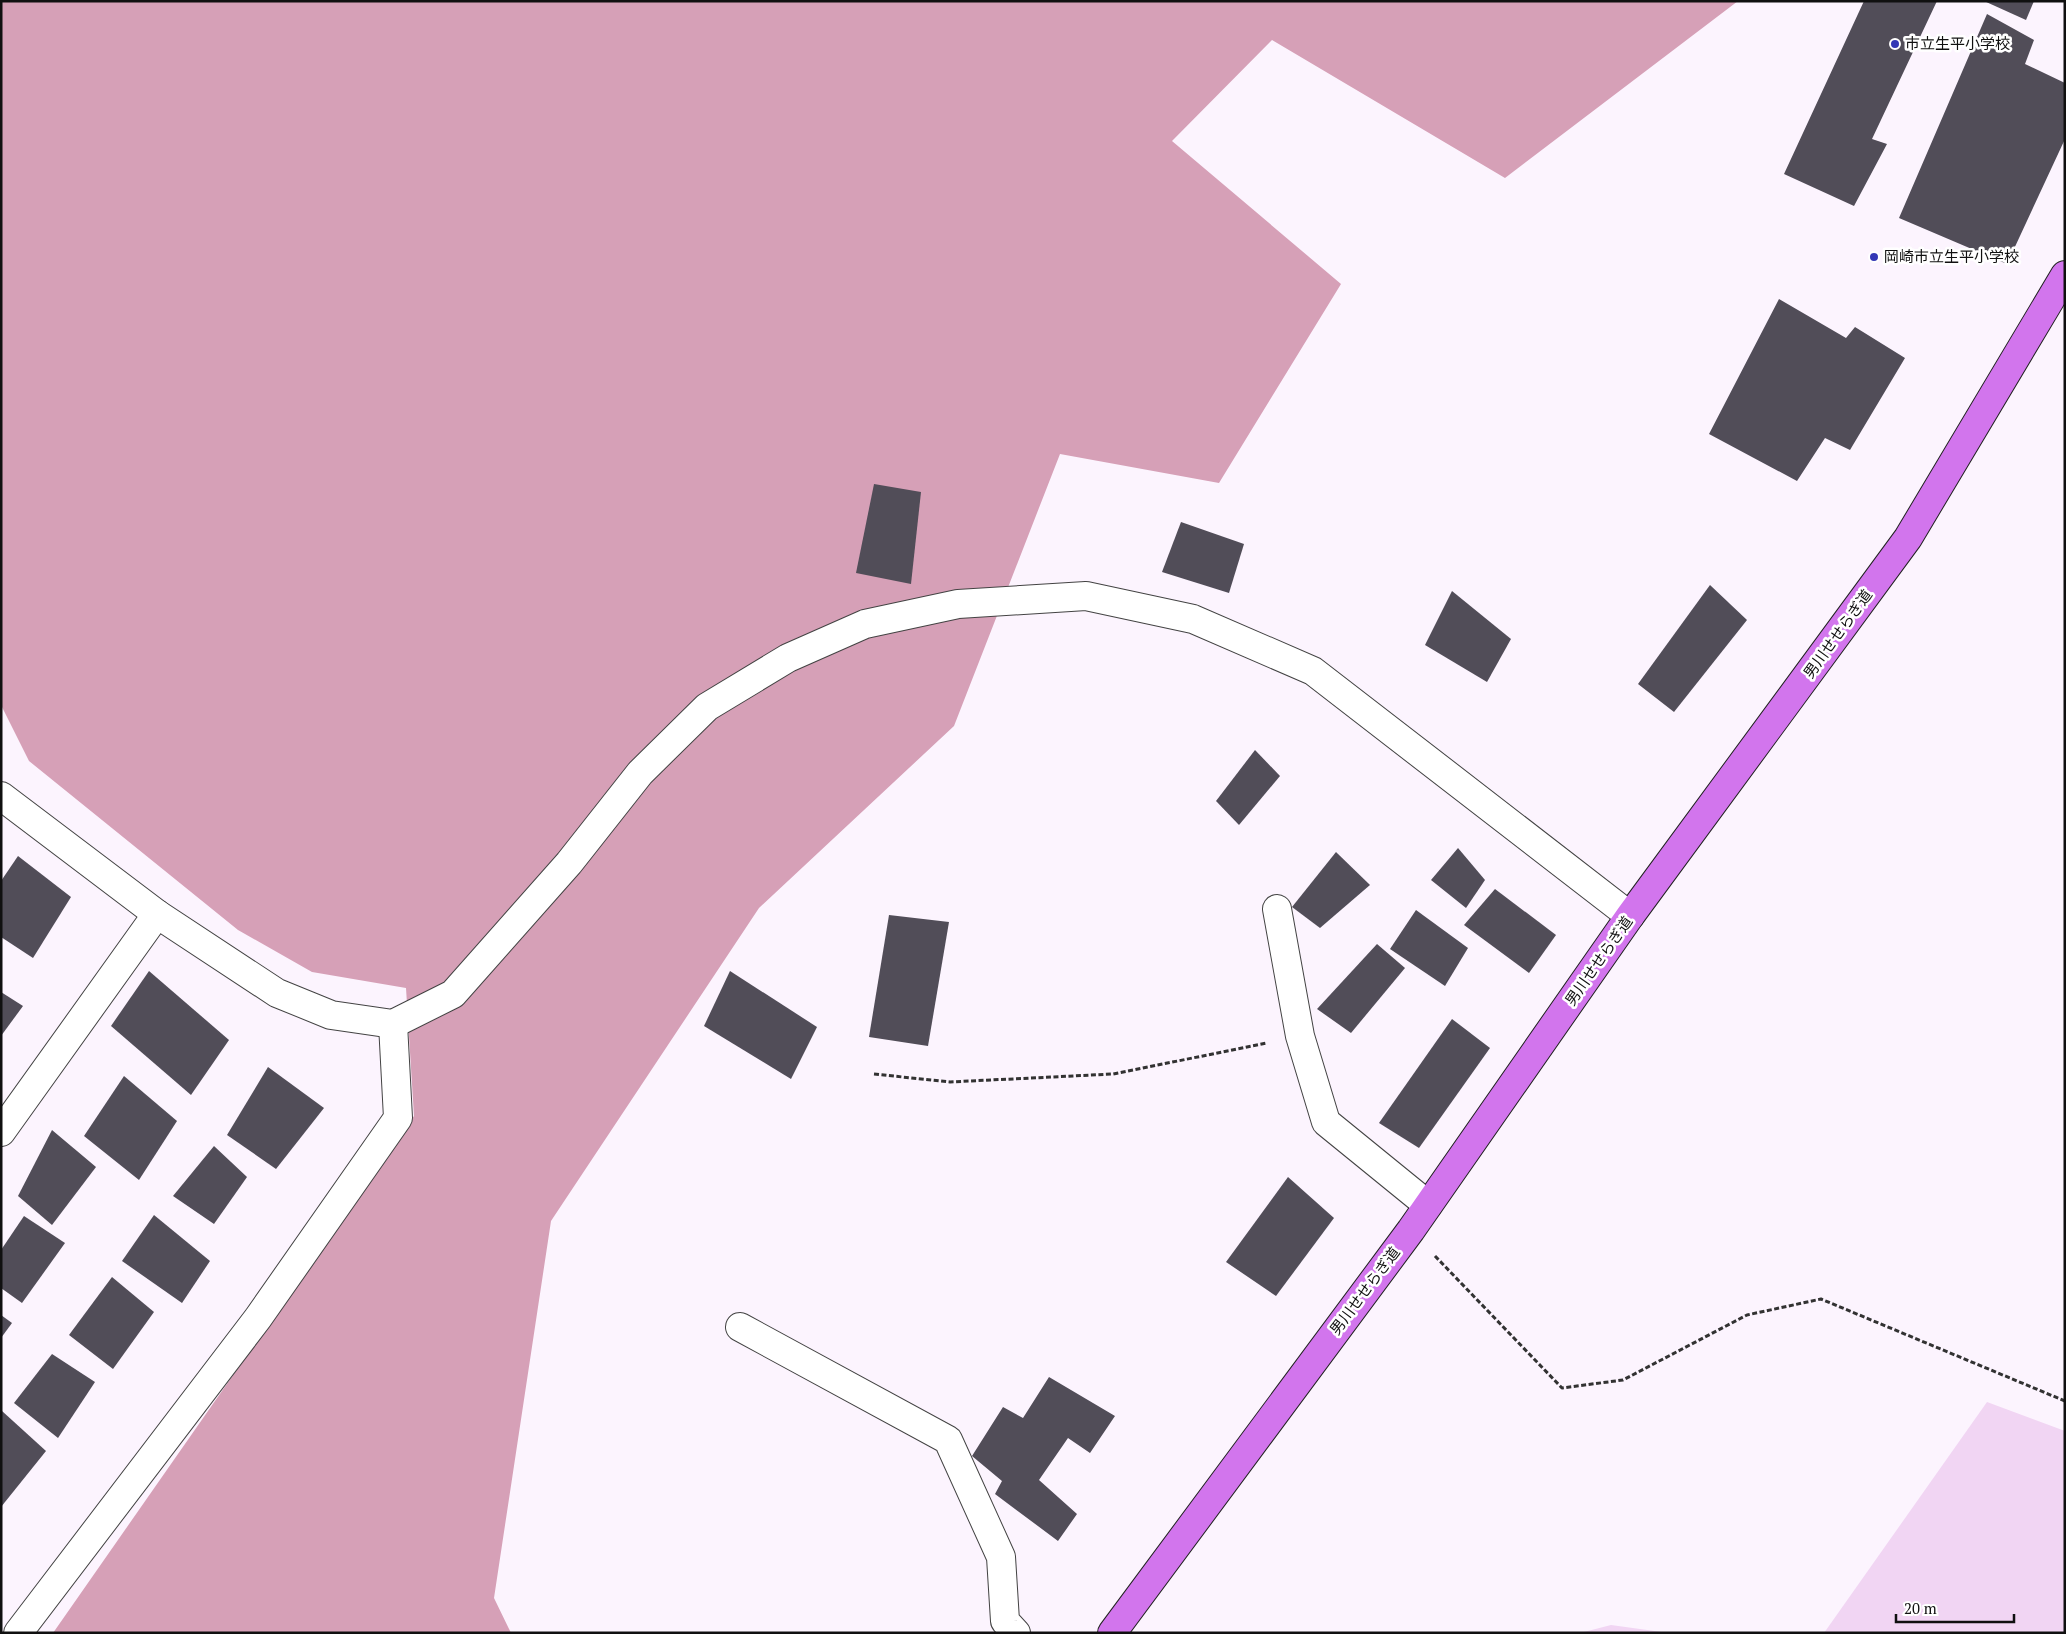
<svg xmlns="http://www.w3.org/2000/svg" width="2066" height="1634" viewBox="0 0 2066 1634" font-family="'PT Serif','Noto Sans JP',serif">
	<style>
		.farmland { fill: #f1d5f3 }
		.forest { fill: #d6a0b7 }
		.building { fill: #514d58 }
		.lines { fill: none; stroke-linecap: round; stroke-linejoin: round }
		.minor-casing { stroke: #434343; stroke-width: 30 }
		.major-casing { stroke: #212121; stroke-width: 30 }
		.path { stroke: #323232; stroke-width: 3; stroke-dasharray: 5 2.5; stroke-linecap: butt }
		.minor { stroke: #fff; stroke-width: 28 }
		.major { stroke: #d275ed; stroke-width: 28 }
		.poi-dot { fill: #3337b5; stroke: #fff; stroke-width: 2 }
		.labels { text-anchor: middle; stroke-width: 5; stroke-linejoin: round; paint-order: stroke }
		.poi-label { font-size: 15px; fill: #101010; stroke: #fff; text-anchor: start }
		.street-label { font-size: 15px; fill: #101010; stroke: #fff }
	</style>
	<rect width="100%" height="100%" fill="#fcf4fe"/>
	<g class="farmland">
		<polygon points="1987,1402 2065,1431 2065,1633 1824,1633"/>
		<polygon points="1611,1625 1669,1633 1580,1633"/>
	</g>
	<polygon class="forest" points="1,1 1738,1 1505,178 1272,40 1172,141 1341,284 1219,483 1060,454 954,726 759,908 551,1221 494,1598 511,1633 53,1633 414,1116 406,988 312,972 238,930 29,761 1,705"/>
	<g class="building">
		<polygon points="1864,1 1937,1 1872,139 1887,144 1854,206 1784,174"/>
		<polygon points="1984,1 2034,1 2026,20"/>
		<polygon points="1987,14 2034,40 2025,64 2065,83 2065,139 2007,264 1899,218"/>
		<polygon points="1779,299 1846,338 1855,327 1905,358 1850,450 1825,438 1797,481 1709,434"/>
		<polygon points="874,484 921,492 911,584 856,573"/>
		<polygon points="1181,522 1244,544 1229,593 1162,572"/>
		<polygon points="1710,585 1747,620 1674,712 1638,684"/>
		<polygon points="1452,591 1511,639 1487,682 1425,645"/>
		<polygon points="1255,750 1280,776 1239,825 1216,801"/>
		<polygon points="1458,848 1485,880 1466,908 1431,880"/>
		<polygon points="1336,852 1370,885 1320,928 1292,907"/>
		<polygon points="18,856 71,897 33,958 1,937 1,881"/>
		<polygon points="1495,889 1556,935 1529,973 1464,925"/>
		<polygon points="1416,910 1468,948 1445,986 1390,949"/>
		<polygon points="889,915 949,922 928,1046 869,1037"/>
		<polygon points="1377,944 1405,968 1351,1033 1317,1009"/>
		<polygon points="149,971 229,1040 191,1095 111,1026"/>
		<polygon points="730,971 817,1027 791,1079 704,1026"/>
		<polygon points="1,992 23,1006 1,1036"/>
		<polygon points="1452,1019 1490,1048 1419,1148 1379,1123"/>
		<polygon points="268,1067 324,1108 276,1169 227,1135"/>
		<polygon points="124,1076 177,1121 139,1180 84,1136"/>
		<polygon points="52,1130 96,1167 52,1225 18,1196"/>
		<polygon points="214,1146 247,1177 214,1224 173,1196"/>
		<polygon points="1288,1177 1334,1218 1276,1296 1226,1262"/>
		<polygon points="154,1215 210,1261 182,1303 122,1261"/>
		<polygon points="24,1216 65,1243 22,1303 1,1288 1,1250"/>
		<polygon points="112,1277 154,1312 113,1369 69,1335"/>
		<polygon points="1,1315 12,1323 1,1338"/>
		<polygon points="52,1354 95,1382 58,1438 14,1403"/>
		<polygon points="1049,1377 1115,1416 1090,1453 1068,1438 1039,1480 1077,1514 1058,1541 995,1494 1002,1481 972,1456 1003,1407 1023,1418"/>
		<polygon points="2,1411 46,1451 1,1507 1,1412"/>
	</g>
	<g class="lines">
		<defs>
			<g id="minor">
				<polyline points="1,796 157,914 277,993 331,1015 393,1024 453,994 569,863 640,773 707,707 788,658 865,624 958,604 1086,596 1193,619 1313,671 1630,916"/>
				<polyline points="1277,909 1300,1036 1326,1122 1428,1205"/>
				<polyline points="1,1132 157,914"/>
				<polyline points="740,1327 948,1440 1001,1557 1005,1621 1016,1633"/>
				<polyline points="18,1633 258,1318 398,1118 393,1024"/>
			</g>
			<polyline id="major" points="1112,1633 1411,1230 1630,916 1908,538 2065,275"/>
		</defs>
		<use href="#minor" class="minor-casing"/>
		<use href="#major" class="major-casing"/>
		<g class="path">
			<polyline points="874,1074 950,1082 1113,1074 1267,1043"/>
			<polyline points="1435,1256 1562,1388 1623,1380 1747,1315 1821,1299 2065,1401"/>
		</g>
		<use href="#minor" class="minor"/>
		<use href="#major" class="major"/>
	</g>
	<g class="poi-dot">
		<circle cx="1895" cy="44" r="5"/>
		<circle cx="1874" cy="257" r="5"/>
	</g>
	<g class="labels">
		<g class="poi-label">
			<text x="1905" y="49">市立生平小学校</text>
			<text x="1884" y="262">岡崎市立生平小学校</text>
		</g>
		<g class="street-label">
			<text transform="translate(1838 634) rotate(-54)" y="5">男川せせらぎ道</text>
			<text transform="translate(1599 961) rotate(-55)" y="5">男川せせらぎ道</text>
			<text transform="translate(1365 1291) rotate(-53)" y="5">男川せせらぎ道</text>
		</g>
	</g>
	<rect width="2066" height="1634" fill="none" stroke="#101010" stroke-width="5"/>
	<path d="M1896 1614v8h118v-8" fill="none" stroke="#101010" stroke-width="2.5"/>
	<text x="1904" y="1614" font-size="15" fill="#101010" stroke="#ffffff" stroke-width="4" paint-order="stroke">20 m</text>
</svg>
